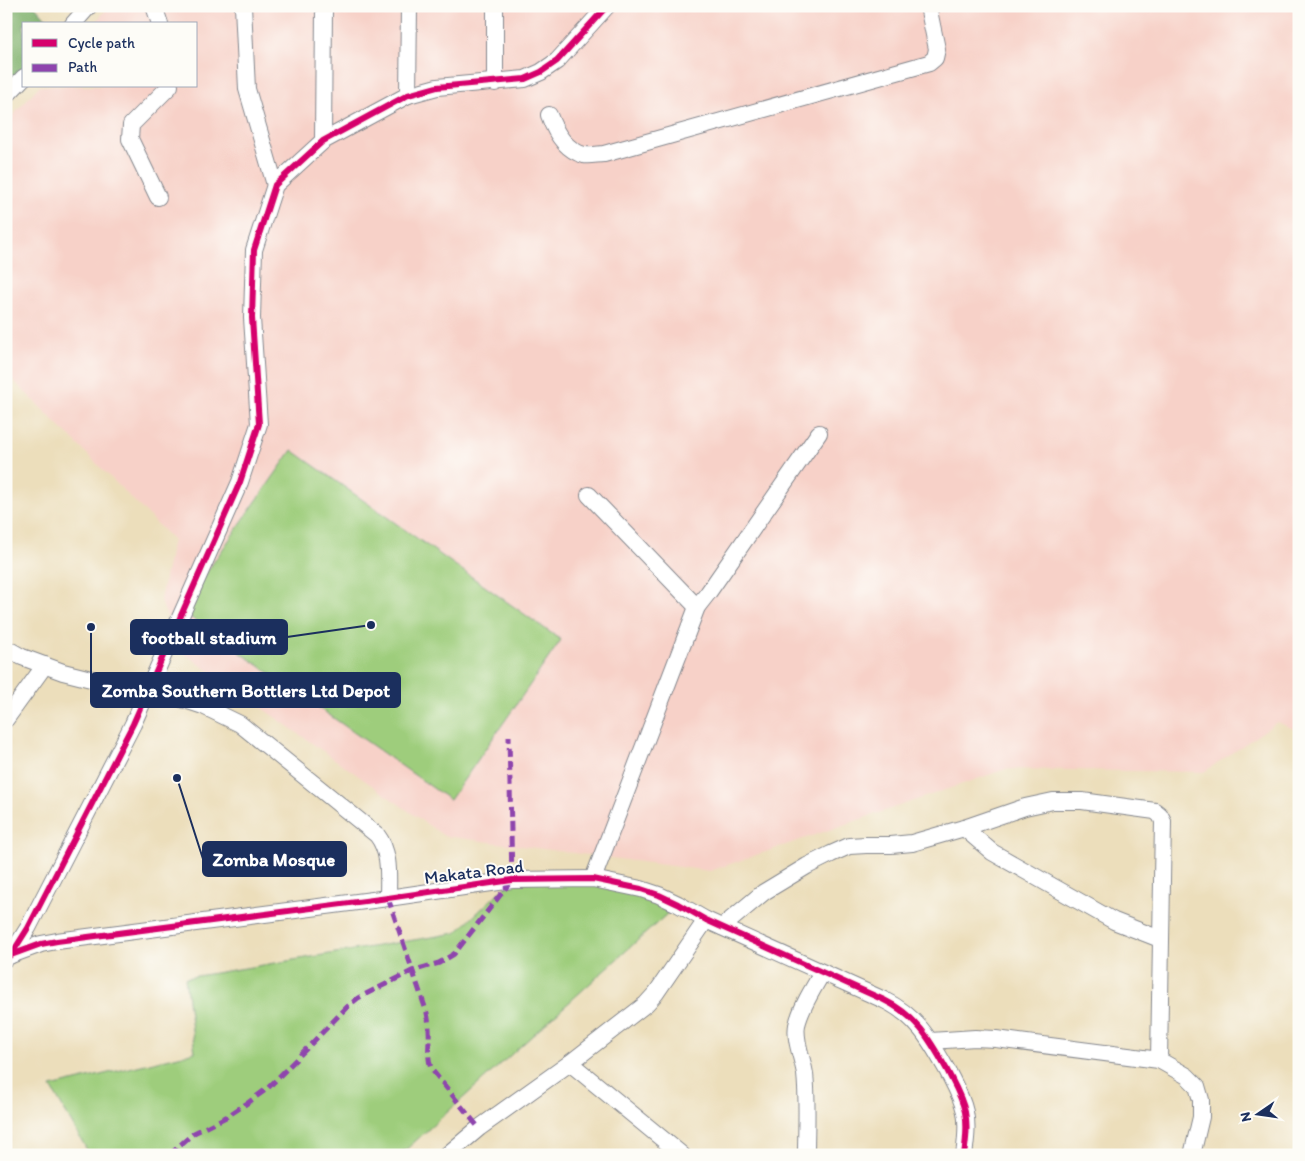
<svg xmlns="http://www.w3.org/2000/svg" width="1305" height="1161" viewBox="0 0 1305 1161" font-family="Itim,sans-serif">
	<style>
		.built { fill: #f7d1c8 }
		.green { fill: #9ecd7b; stroke: #5c7e6c }
		.forest { fill: #7eb06b; stroke: #4c7064 }
		.lines { fill: none; stroke-linecap: round; stroke-linejoin: round }
		.minor-casing { stroke: #84868c; stroke-width: 18 }
		.minor { stroke: #fff; stroke-width: 16 }
		.quiet { stroke: #8e44ad; stroke-width: 5; stroke-dasharray: 10 5; stroke-linecap: butt }
		.cycleway-casing { stroke: #fdfcf7; stroke-width: 9 }
		.cycleway { stroke: #d6006c; stroke-width: 6 }
		.labels { text-anchor: middle; stroke-width: 4; stroke-linejoin: round; paint-order: stroke }
		.street-label { font-size: 18px; fill: #1b2f5e; stroke: #fdfcf7 }
		.leader { fill: none; stroke: #1b2f5e; stroke-width: 2 }
		.callout-dot { fill: #1b2f5e; stroke: #fdfcf7; stroke-width: 2 }
		.callout { fill: #1b2f5e; stroke: #1b2f5e; stroke-width: 2 }
		.callout-label { font-size: 19px; text-anchor: middle; font-weight: bold; fill: #fff }
	</style>
	<rect width="100%" height="100%" fill="#fdfcf7"/>
	<filter id="ink" filterUnits="userSpaceOnUse"><feTurbulence type="fractalNoise" baseFrequency=".02" numOctaves="2"/><feDisplacementMap in="SourceGraphic" scale="10" xChannelSelector="R" yChannelSelector="G"/><feConvolveMatrix kernelMatrix="1 2 1 2 8 2 1 2 1" color-interpolation-filters="sRGB"/></filter>
	<filter id="wash" filterUnits="userSpaceOnUse"><feTurbulence type="fractalNoise" baseFrequency=".0096" numOctaves="4" result="noise"/><feDisplacementMap in="SourceGraphic" scale="20" xChannelSelector="R" yChannelSelector="G"/><feGaussianBlur stdDeviation="1.12" result="paint"/><feColorMatrix in="noise" values="0 0 0 0 0 0 0 0 0 0 0 0 0 0 0 0 0 1.4 0 .05"/><feComposite in="paint" operator="in"/></filter>
	<g filter="url(#wash)">
		<rect width="100%" height="100%" fill="#ecdebb"/>
		<polygon class="built" points="109,6 1299,6 1299,731 1277,722 1204,772 1006,769 710,871 444,836 182,652 160,600 173,540 6,373 6,123 39,86 196,86 196,24 94,24"/>
		<g class="green">
			<polygon points="292,450 561,640 450,800 180,610"/>
			<polygon points="593,879 678,904 400,1155 90,1155 51,1087 195,1052 185,978 456,933 512,880"/>
		</g>
		<polygon class="forest" points="6,6 35,6 51,24 24,24 24,77 6,96"/>
	</g>
	<g filter="url(#ink)">
		<g class="lines">
			<defs>
				<g id="minor">
					<polyline points="154,6 160,24"/>
					<polyline points="243,6 247,89 275,185"/>
					<polyline points="73,24 89,6"/>
					<polyline points="495,83 495,6"/>
					<polyline points="408,95 409,6"/>
					<polyline points="6,96 24,77"/>
					<path d="M549,115c6,17 16,35 35,40 6,1 14,-1 20,-1l325,-91 6,-5 2,-9 -9,-43"/>
					<polyline points="323,141 324,6"/>
					<polyline points="158,197 130,139 131,125 170,86"/>
					<polyline points="589,495 697,607"/>
					<path d="M6,648l16,9 41,15 84,21 23,2 33,11 37,18 137,111c14,18 11,42 11,63"/>
					<polyline points="6,719 45,665"/>
					<polyline points="964,828 992,852 999,856 1114,921 1160,939"/>
					<polyline points="593,879 697,607 708,593 819,433"/>
					<polyline points="722,927 764,892 807,866 831,854 849,846 866,845 891,845 912,843 964,828 1025,807 1053,801 1082,801 1155,811 1160,815 1163,821 1159,1060"/>
					<path d="M11,955l30,-11 16,-3 331,-43 124,-18 81,-1 48,10 18,6 19,9 28,16 178,80c33,16 46,40 63,70 7,14 15,27 18,42 3,14 1,29 -1,43"/>
					<polyline points="6,958 11,955 28,928 133,724 240,482 259,424 252,318 254,250 275,185 323,141 408,95 437,87 525,79 541,72 557,61 607,6"/>
					<polyline points="931,1041 975,1038 996,1039 1159,1060 1187,1076 1197,1086 1201,1100 1201,1117 1192,1155"/>
					<polyline points="570,1063 682,1155"/>
					<polyline points="447,1155 479,1128 570,1063 646,1004 656,993 706,920"/>
					<path d="M806,1155c0,-27 2,-54 -1,-81 -2,-15 -11,-34 -8,-49 4,-18 16,-36 25,-52"/>
				</g>
			</defs>
			<use href="#minor" class="minor-casing"/>
			<use href="#minor" class="minor"/>
			<g class="quiet">
				<path d="M388,898l39,115c1,5 2,11 2,16 1,14 -3,28 3,41l47,58"/>
				<polyline points="170,1155 179,1146 194,1133 226,1117 249,1102 268,1088 347,1007 358,998 412,971 439,963 454,954 512,880 509,736"/>
			</g>
			<defs>
				<g id="cycleway">
					<path d="M11,955l30,-11 16,-3 331,-43 124,-18 81,-1 48,10 18,6 19,9 28,16 178,80c33,16 46,40 63,70 7,14 15,27 18,42 3,14 1,29 -1,43"/>
					<polyline points="6,958 11,955 28,928 133,724 240,482 259,424 252,318 254,250 275,185 323,141 408,95 437,87 525,79 541,72 557,61 607,6"/>
				</g>
			</defs>
			<use href="#cycleway" class="cycleway-casing"/>
			<use href="#cycleway" class="cycleway"/>
		</g>
	</g>
	<g class="labels">
		<g class="street-label">
			<text transform="translate(474 872) rotate(-7)" y="6">Makata Road</text>
		</g>
	</g>
	<path class="leader" d="M371 625L287 637M91 627L91 690M177 778L203 859"/>
	<g class="callout-dot">
		<circle cx="371" cy="625" r="5"/>
		<circle cx="91" cy="627" r="5"/>
		<circle cx="177" cy="778" r="5"/>
	</g>
	<g class="callout">
		<rect x="131" y="620" width="156" height="34" rx="5"/>
		<rect x="91" y="673" width="309" height="34" rx="5"/>
		<rect x="203" y="842" width="143" height="34" rx="5"/>
	</g>
	<g class="callout-label">
		<text x="209" y="644">football stadium</text>
		<text x="246" y="697">Zomba Southern Bottlers Ltd Depot</text>
		<text x="274" y="866">Zomba Mosque</text>
	</g>
	<rect width="1305" height="1161" fill="none" stroke="#fdfcf7" stroke-width="25"/>
	<rect x="22" y="22" width="175" height="65" fill="#fdfcf7" stroke="#a3aaba"/>
	<rect x="32" y="39" width="25" height="8" fill="#d6006c" stroke="#a3aaba"/>
	<text x="68" y="48" font-size="15" fill="#1b2f5e">Cycle path</text>
	<rect x="32" y="64" width="25" height="8" fill="#8e44ad" stroke="#a3aaba"/>
	<text x="68" y="72" font-size="15" fill="#1b2f5e">Path</text>
	<g transform="translate(1258 1114) rotate(257)" stroke="#fdfcf7" stroke-width="4" paint-order="stroke">
	<path d="M0-4L9 19L0 12L-9 19Z" fill="#1b2f5e"/>
	<text y="-8" font-size="14" font-weight="bold" text-anchor="middle" fill="#1b2f5e">N</text>
	</g>
</svg>
